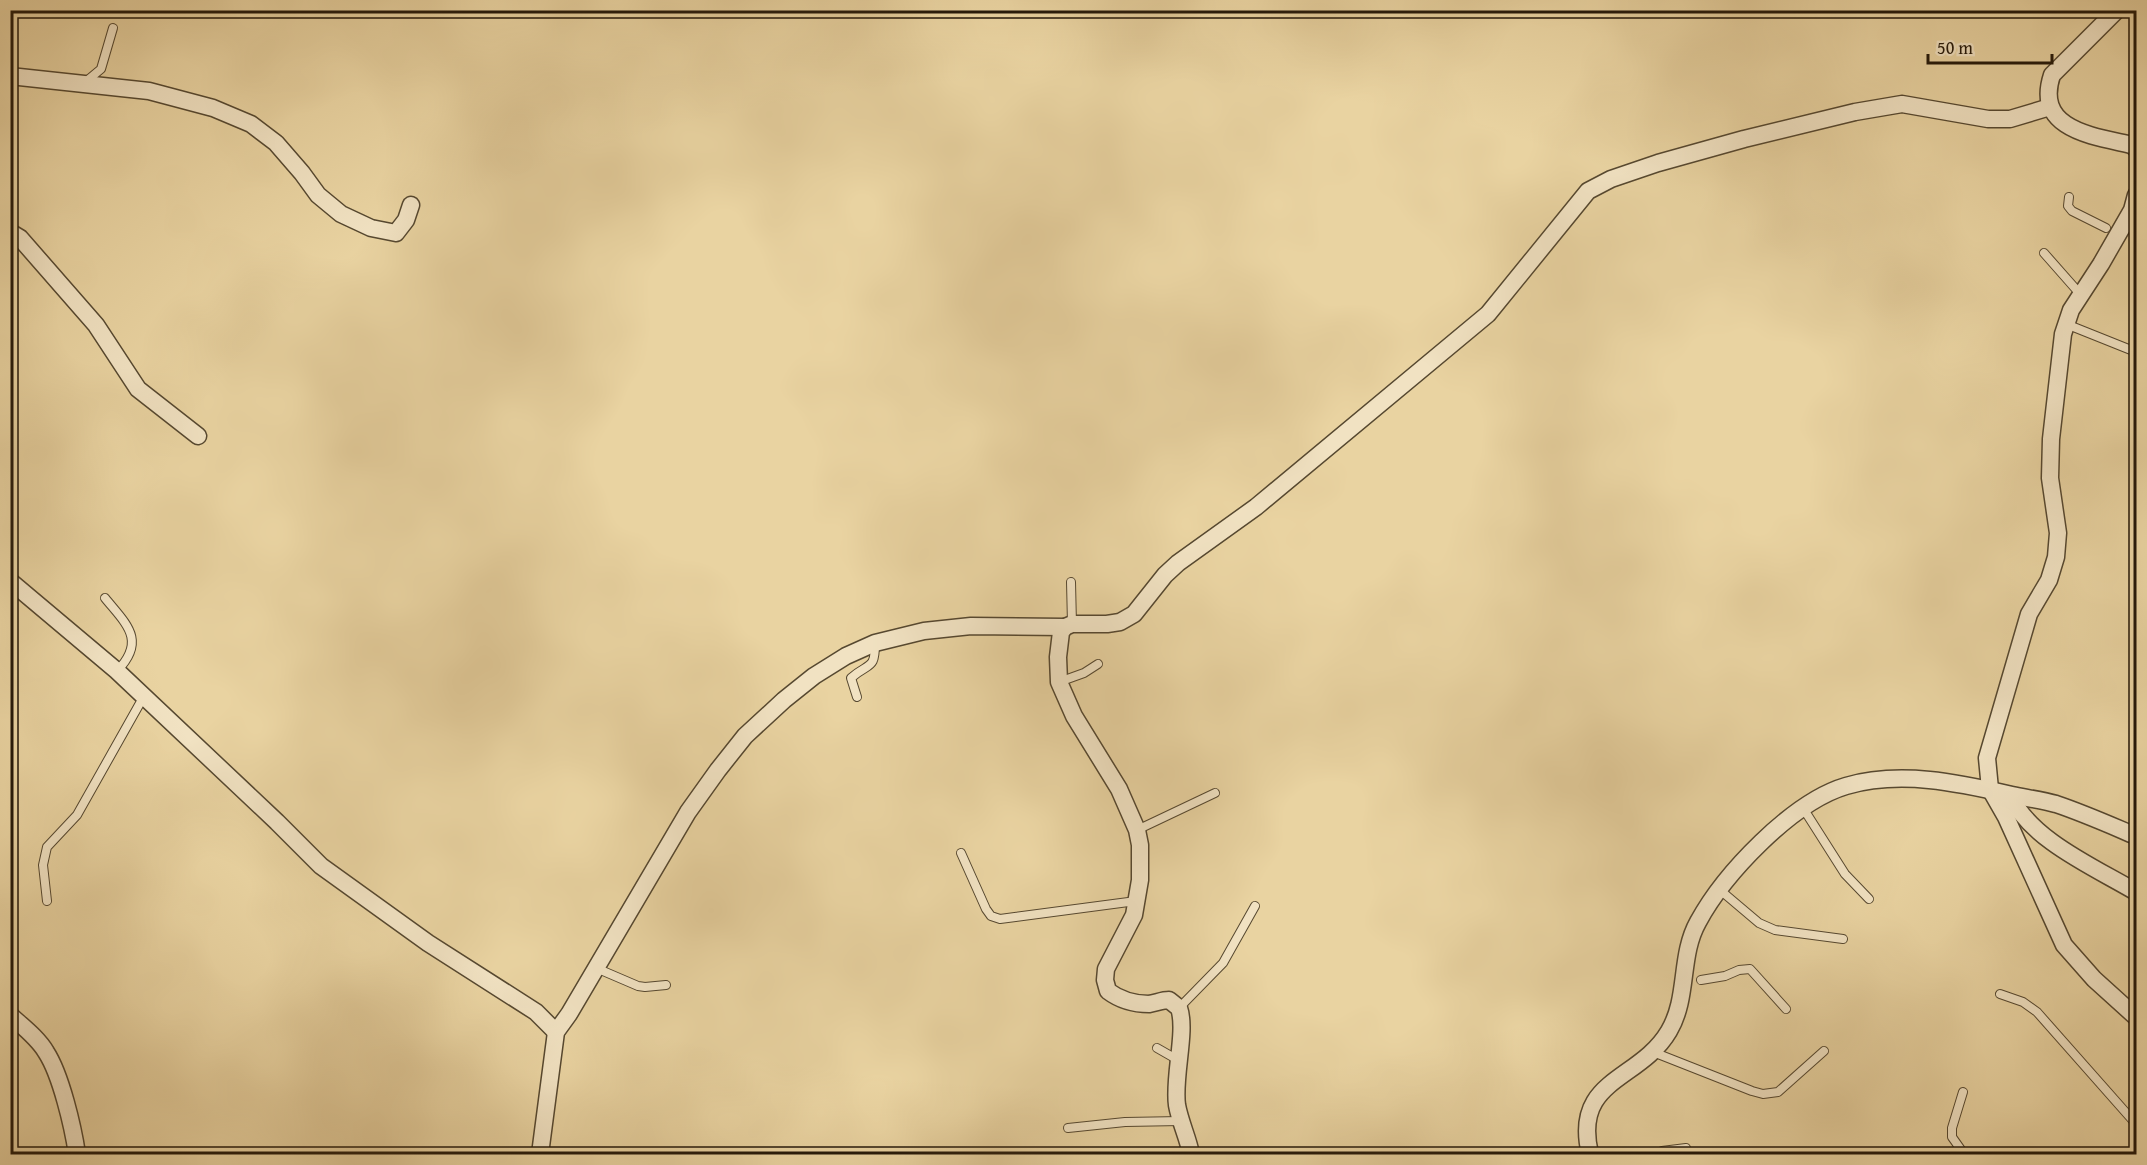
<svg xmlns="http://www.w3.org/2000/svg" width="2147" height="1165" viewBox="0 0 2147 1165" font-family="'Gentium Book Plus',serif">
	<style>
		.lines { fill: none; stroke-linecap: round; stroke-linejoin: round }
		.service-casing { stroke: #564830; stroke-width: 10 }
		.minor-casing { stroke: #564830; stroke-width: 19 }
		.service { stroke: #f1e2c2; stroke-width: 8 }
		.minor { stroke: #f1e2c2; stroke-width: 16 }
	</style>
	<rect width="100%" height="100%" fill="#e9d3a1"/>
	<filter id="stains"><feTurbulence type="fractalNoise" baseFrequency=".00333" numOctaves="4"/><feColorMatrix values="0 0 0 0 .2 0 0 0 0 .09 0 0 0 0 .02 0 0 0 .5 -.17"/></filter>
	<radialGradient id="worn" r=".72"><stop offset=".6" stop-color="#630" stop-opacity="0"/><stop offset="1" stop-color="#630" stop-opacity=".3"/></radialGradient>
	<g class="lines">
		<defs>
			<g id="service">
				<polyline points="83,84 101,69 113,28"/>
				<polyline points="2069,197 2068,206 2072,211 2106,228"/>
				<polyline points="2044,253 2081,295"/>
				<polyline points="2066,324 2136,352"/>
				<polyline points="1071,582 1072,624"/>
				<path d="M105,598c21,26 42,42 12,73"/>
				<polyline points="1059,682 1084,673 1098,664"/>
				<path d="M857,697l-6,-19c18,-16 24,-7 24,-35"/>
				<polyline points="1803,808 1845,874 1869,899"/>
				<polyline points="1137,830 1215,793"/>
				<polyline points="961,853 986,909 991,916 1000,919 1136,901"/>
				<polyline points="1720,890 1759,923 1775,930 1843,939"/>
				<polyline points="47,901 43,865 47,847 77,815 144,696"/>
				<polyline points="596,968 638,986 645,987 666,985"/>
				<polyline points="1701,980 1725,976 1739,970 1750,969 1786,1009"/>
				<polyline points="2000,994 2023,1002 2037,1012 2136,1124"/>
				<polyline points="1179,1008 1223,963 1255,906"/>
				<polyline points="1157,1048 1178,1060"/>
				<polyline points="1653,1052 1752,1091 1763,1094 1778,1092 1824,1051"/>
				<polyline points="1963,1092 1952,1128 1952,1137 1964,1154"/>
				<polyline points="1068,1128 1125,1122 1181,1121"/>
				<polyline points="1655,1154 1662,1151 1686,1148"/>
			</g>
			<g id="minor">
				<path d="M2117,10l-65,65c-18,55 41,61 80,70l4,4"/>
				<polyline points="10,76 149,91 213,108 251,124 276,143 302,173 318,195 341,214 371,228 396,233 406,220 411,205"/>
				<polyline points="2136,195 2132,210 2101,264 2071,310 2063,334 2051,439 2050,478 2058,533 2056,557 2049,580 2029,614 1987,758 1990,789 2006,817 2064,945 2094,979 2136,1017"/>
				<polyline points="10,232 20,238 96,325 138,389 198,436"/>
				<polyline points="10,581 117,671 277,822 321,866 428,943 536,1012 556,1032"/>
				<path d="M2010,795c20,45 86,73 126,97"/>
				<path d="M10,1015c12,11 28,23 36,37 15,23 27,75 31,102"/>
				<polyline points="540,1154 556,1032 569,1014 688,812 718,770 745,736 784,700 814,676 846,656 875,643 924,631 971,626 1065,627"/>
				<path d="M1191,1154c-3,-16 -11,-32 -14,-49 -4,-28 10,-74 2,-97l-10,-8c-7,0 -13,3 -20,4 -15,0 -29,-4 -41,-13l-3,-11 1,-11 28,-54 6,-35v-35l-3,-15 -18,-41 -45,-73 -15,-34 -1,-25 3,-25 4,-5 7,-3h35l13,-2 14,-8 31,-39 13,-12 78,-56 232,-193 100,-123 23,-12 47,-16 86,-24 111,-27 47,-8 86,15h22l40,-12"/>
				<path d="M1590,1154c-18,-76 49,-72 79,-123 20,-34 10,-75 29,-109 26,-48 94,-120 148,-136 54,-16 113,-3 166,9 14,3 30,5 44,9 27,9 54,21 80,32"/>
			</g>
		</defs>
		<use href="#service" class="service-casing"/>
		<use href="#minor" class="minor-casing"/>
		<use href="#service" class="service"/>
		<use href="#minor" class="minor"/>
	</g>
	<rect width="2147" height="1165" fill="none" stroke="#e9d3a1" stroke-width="36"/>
	<rect x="12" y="12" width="2123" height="1141" fill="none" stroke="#25190a" stroke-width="3"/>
	<rect x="18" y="18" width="2111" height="1129" fill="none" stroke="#25190a" stroke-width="1.5"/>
	<path d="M1928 54v9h124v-9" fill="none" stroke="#25190a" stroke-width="3"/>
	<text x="1937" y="54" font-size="18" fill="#25190a" stroke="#f1e2c2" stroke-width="4.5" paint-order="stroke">50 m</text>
	<rect width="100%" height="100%" filter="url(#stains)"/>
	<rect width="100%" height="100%" fill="url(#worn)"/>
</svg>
